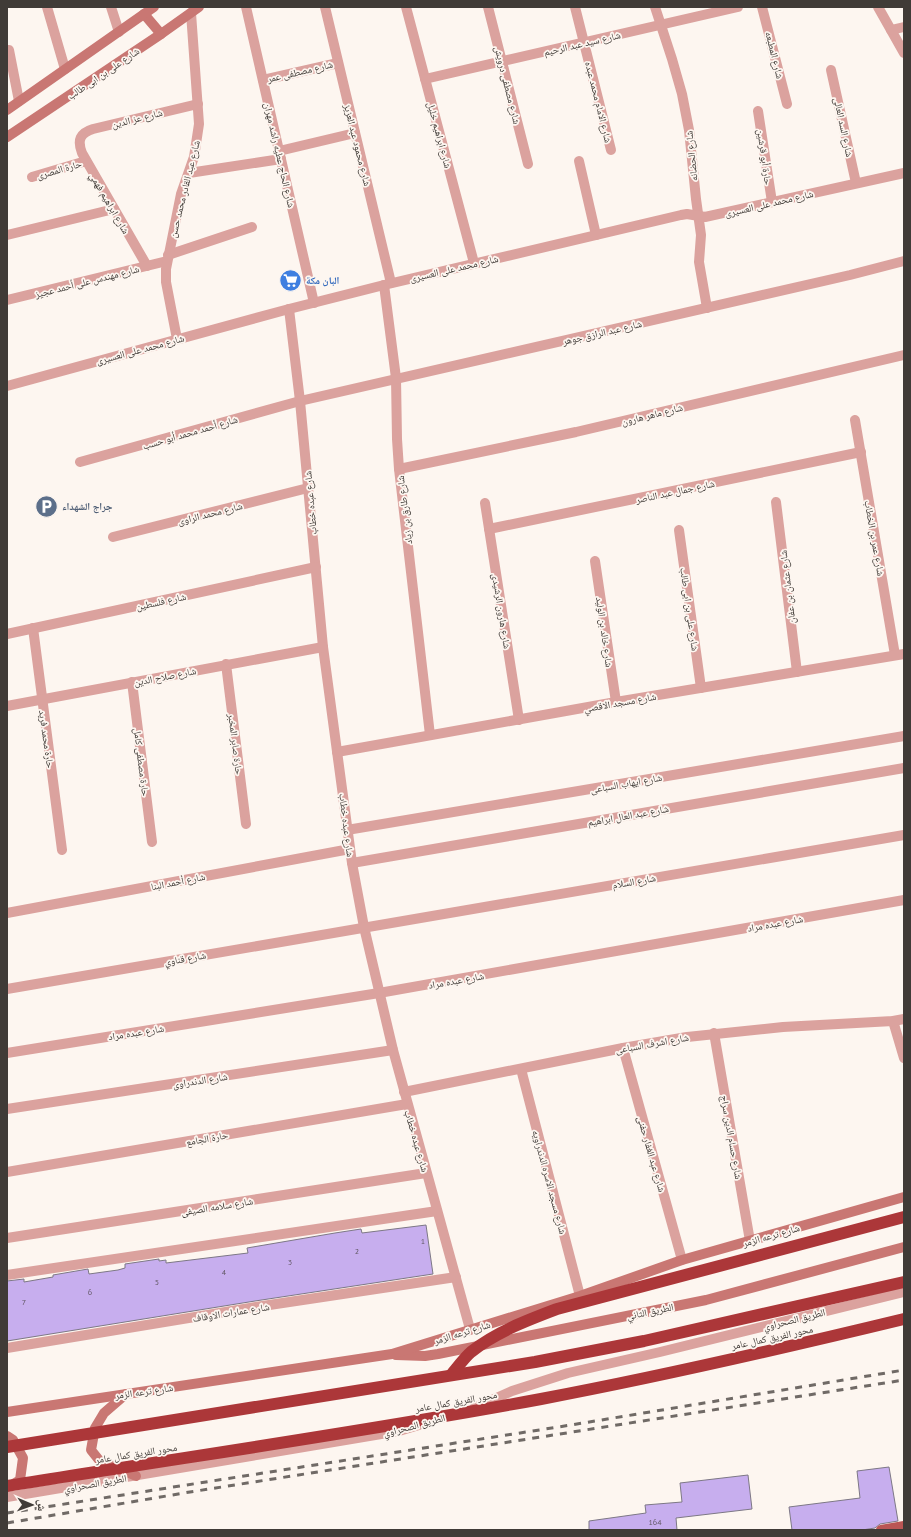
<svg xmlns="http://www.w3.org/2000/svg" width="911" height="1537" viewBox="0 0 911 1537" font-family="'PT Sans','Noto Naskh Arabic',sans-serif">
	<style>
		.building { fill: #c7aeee; stroke: #7d7885 }
		.lines { fill: none; stroke-linecap: round; stroke-linejoin: round }
		.lane { stroke: #dba29e; stroke-width: 10 }
		.street { stroke: #dba29e; stroke-width: 10 }
		.secondary { stroke: #c97773; stroke-width: 10 }
		.primary { stroke: #ba5654; stroke-width: 10 }
		.rail { stroke: #706a66; stroke-width: 3; stroke-dasharray: 7 7; stroke-linecap: butt }
		.highway-bridge { stroke: #ac3739; stroke-width: 12 }
		.labels { text-anchor: middle; stroke-width: 3.5; stroke-linejoin: round; paint-order: stroke }
		.number-label { font-size: 8px; fill: #625865 }
		.street-label { font-size: 10px; fill: #403b37; stroke: #fdf6f0 }
		.shop-label { font-size: 10px; font-weight: bold; fill: #366cbe; stroke: #fdf6f0; text-anchor: start }
		.service-label { font-size: 10px; font-weight: bold; fill: #4e5e75; stroke: #fdf6f0; text-anchor: start }
	</style>
	<rect width="100%" height="100%" fill="#fdf6f0"/>
	<g class="building">
		<polygon points="426,1225 433,1274 255,1301 7,1341 7,1281 24,1279 24,1282 53,1277 53,1275 88,1269 89,1274 118,1270 125,1268 125,1264 159,1259 159,1261 166,1260 166,1263 248,1253 247,1248 335,1233 361,1229 362,1233"/>
		<polygon points="889,1467 898,1521 880,1524 875,1528 862,1530 792,1530 789,1507 860,1498 857,1471"/>
		<polygon points="748,1475 752,1509 676,1518 677,1530 589,1530 589,1521 646,1513 645,1505 682,1502 680,1483"/>
	</g>
	<g class="lines">
		<g class="lane">
			<polyline points="474,1408 512,1391 568,1373 660,1352 904,1292"/>
			<polyline points="7,1497 399,1431 419,1425"/>
		</g>
		<g class="street">
			<polyline points="47,7 65,69"/>
			<polyline points="111,7 119,32"/>
			<polyline points="246,7 314,303"/>
			<polyline points="325,7 391,283"/>
			<polyline points="406,7 474,263"/>
			<polyline points="488,7 528,164"/>
			<polyline points="575,7 611,150"/>
			<polyline points="655,7 672,59 682,94 689,130 696,199 701,235 699,262 707,308"/>
			<polyline points="762,7 787,104"/>
			<polyline points="878,7 904,53"/>
			<polyline points="891,30 904,27"/>
			<polyline points="9,50 19,101"/>
			<polyline points="831,70 856,183"/>
			<polyline points="425,79 738,7"/>
			<polyline points="263,80 338,63"/>
			<polyline points="758,111 772,202"/>
			<polyline points="279,151 355,133"/>
			<polyline points="579,161 596,235"/>
			<polyline points="189,173 281,159"/>
			<polyline points="32,177 86,161"/>
			<polyline points="7,235 114,209"/>
			<polyline points="168,255 252,227"/>
			<path d="M147,266l-65,-113c-5,-13 -2,-20 11,-24l105,-25"/>
			<polyline points="384,285 396,378 397,439 399,469 430,735"/>
			<polyline points="7,300 167,261"/>
			<polyline points="289,309 300,401 323,647 352,863 364,927 393,1050 470,1329"/>
			<polyline points="177,339 166,282 166,269 181,194 194,157 199,124 191,13"/>
			<polyline points="7,386 289,309 384,285 681,215 687,214 705,217 904,173"/>
			<polyline points="855,420 895,655"/>
			<polyline points="80,462 300,401 850,275 904,261"/>
			<polyline points="399,469 576,432 904,355"/>
			<polyline points="776,502 797,672"/>
			<polyline points="485,503 519,720"/>
			<polyline points="489,529 861,452"/>
			<polyline points="679,530 701,688"/>
			<polyline points="113,537 308,488"/>
			<polyline points="595,561 616,702"/>
			<polyline points="33,628 62,850"/>
			<polyline points="7,634 316,567"/>
			<polyline points="226,664 246,824"/>
			<polyline points="132,682 152,842"/>
			<polyline points="7,706 323,647"/>
			<polyline points="337,752 616,702 904,654"/>
			<polyline points="347,830 904,736"/>
			<polyline points="352,863 904,768"/>
			<polyline points="7,913 350,849"/>
			<polyline points="7,989 904,835"/>
			<polyline points="893,1021 904,1058"/>
			<polyline points="714,1033 750,1241"/>
			<polyline points="623,1048 682,1260"/>
			<polyline points="7,1053 379,993 904,900"/>
			<polyline points="521,1069 580,1296"/>
			<polyline points="404,1092 623,1048 687,1037 783,1027 893,1021 904,1019"/>
			<polyline points="7,1109 393,1050"/>
			<polyline points="7,1172 407,1104"/>
			<polyline points="7,1238 426,1173"/>
			<polyline points="7,1275 437,1211"/>
			<polyline points="7,1348 256,1307 456,1277"/>
		</g>
		<g class="secondary">
			<polyline points="144,14 161,34"/>
			<polyline points="7,110 154,7"/>
			<polyline points="7,137 161,34 199,7"/>
			<polyline points="396,1355 425,1356 438,1354 706,1300 904,1247"/>
			<polyline points="126,1394 104,1413 95,1428 91,1450 99,1460 136,1476"/>
			<polyline points="7,1412 392,1354 580,1296 682,1260 904,1197"/>
			<polyline points="7,1436 13,1440 23,1458 20,1480 10,1486"/>
		</g>
		<polyline class="primary" points="881,1530 904,1526"/>
		<g class="rail">
			<polyline points="7,1513 571,1425 904,1370"/>
			<polyline points="7,1523 190,1492 904,1380"/>
		</g>
		<g class="highway-bridge">
			<path d="M451,1375c6,-7 13,-17 20,-23 25,-20 57,-32 86,-43l347,-92"/>
			<polyline points="7,1447 535,1362 644,1341 904,1282"/>
			<path d="M7,1486c178,-29 357,-54 534,-87 122,-23 243,-51 363,-80"/>
		</g>
	</g>
	<defs>
		<symbol id="supermarket-disc" viewBox="-11 -11 22 22"><circle r="9.5" fill="#3f7fe0" stroke="#fdf6f0"/><path d="M-6-5.5h2.5l.6 2H6L4.5 2H-2.5L-4.4-4H-6ZM-1.5 3.2a1.3 1.3 0 1 0 .1 0ZM3 3.2a1.3 1.3 0 1 0 .1 0Z" fill="#fff"/></symbol>
		<symbol id="parking-disc" viewBox="-11 -11 22 22"><circle r="9.5" fill="#5c6f8a" stroke="#fdf6f0"/><path d="M-3.5-5.5H1a3.5 3.5 0 0 1 0 7H-1V5.5H-3.5ZM-1-3.4V-.6H.8a1.4 1.4 0 0 0 0-2.8Z" fill="#fff"/></symbol>
	</defs>
	<g fill-rule="evenodd">
		<use href="#supermarket-disc" x="278" y="268" width="25" height="25"/>
		<use href="#parking-disc" x="34" y="494" width="25" height="25"/>
	</g>
	<g class="labels">
		<g class="number-label">
			<text x="423" y="1244">1</text>
			<text x="357" y="1254">2</text>
			<text x="290" y="1265">3</text>
			<text x="224" y="1275">4</text>
			<text x="157" y="1285">5</text>
			<text x="90" y="1295">6</text>
			<text x="24" y="1305">7</text>
			<text x="655" y="1525">164</text>
		</g>
		<g class="street-label">
			<text transform="translate(582 43) rotate(-13)" y="4">شارع سيد عبد الرحيم</text>
			<text transform="translate(775 55) rotate(76)" y="4">شارع المطبعه</text>
			<text transform="translate(300 71) rotate(-13)" y="4">شارع مصطفى عمر</text>
			<text transform="translate(103 73) rotate(-34)" y="4">شارع على بن ابى طالب</text>
			<text transform="translate(508 85) rotate(76)" y="4">شارع مصطفى درويش</text>
			<text transform="translate(599 102) rotate(76)" y="4">شارع الامام محمد عبده</text>
			<text transform="translate(137 118) rotate(-14)" y="4">شارع عز الدين</text>
			<text transform="translate(844 127) rotate(78)" y="4">شارع السد العالى</text>
			<text transform="translate(440 135) rotate(75)" y="4">شارع ابراهيم خليل</text>
			<text transform="translate(358 145) rotate(76)" y="4">شارع محمود عبد العزيز</text>
			<text transform="translate(280 155) rotate(77)" y="4">شارع الحاج عطيه راشد مهران</text>
			<text transform="translate(691 156) rotate(-96)" y="4">شارع الحضانه</text>
			<text transform="translate(765 157) rotate(82)" y="4">حارة أبو قرشين</text>
			<text transform="translate(59 169) rotate(-16)" y="4">حارة المصرى</text>
			<text transform="translate(184 189) rotate(-76)" y="4">شارع عبد القادر محمد حسن</text>
			<text transform="translate(110 203) rotate(60)" y="4">شارع ابراهيم فهمي</text>
			<text transform="translate(769 203) rotate(-13)" y="4">شارع محمد على العسيرى</text>
			<text transform="translate(454 268) rotate(-13)" y="4">شارع محمد على العسيرى</text>
			<text transform="translate(87 281) rotate(-14)" y="4">شارع مهندس على أحمد عجيز</text>
			<text transform="translate(602 332) rotate(-13)" y="4">شارع عبد الرازق جوهر</text>
			<text transform="translate(140 349) rotate(-15)" y="4">شارع محمد على العسيرى</text>
			<text transform="translate(652 414) rotate(-14)" y="4">شارع ماهر هارون</text>
			<text transform="translate(190 432) rotate(-16)" y="4">شارع أحمد محمد أبو حسب</text>
			<text transform="translate(675 491) rotate(-12)" y="4">شارع جمال عبد الناصر</text>
			<text transform="translate(310 503) rotate(-95)" y="4">شارع عبده خطاب</text>
			<text transform="translate(404 510) rotate(-97)" y="4">شارع طارق بن زياد</text>
			<text transform="translate(210 513) rotate(-14)" y="4">شارع محمد الراوى</text>
			<text transform="translate(875 538) rotate(80)" y="4">شارع عمر بن الخطاب</text>
			<text transform="translate(787 587) rotate(-97)" y="4">شارع عثمان بن عفان</text>
			<text transform="translate(161 601) rotate(-12)" y="4">شارع فلسطين</text>
			<text transform="translate(690 609) rotate(82)" y="4">شارع على بن ابى طالب</text>
			<text transform="translate(502 611) rotate(81)" y="4">شارع هارون الرشيدى</text>
			<text transform="translate(605 632) rotate(82)" y="4">شارع خالد بن الوليد</text>
			<text transform="translate(165 676) rotate(-11)" y="4">شارع صلاح الدين</text>
			<text transform="translate(620 702) rotate(-10)" y="4">شارع مسجد الاقصي</text>
			<text transform="translate(47 739) rotate(82)" y="4">حارة محمد فريد</text>
			<text transform="translate(236 744) rotate(83)" y="4">حارة صابر المخبر</text>
			<text transform="translate(142 762) rotate(83)" y="4">حارة مصطفى كامل</text>
			<text transform="translate(626 783) rotate(-10)" y="4">شارع ايهاب السباعى</text>
			<text transform="translate(628 815) rotate(-10)" y="4">شارع عبد العال ابراهيم</text>
			<text transform="translate(347 825) rotate(83)" y="4">شارع عبده خطاب</text>
			<text transform="translate(178 881) rotate(-11)" y="4">شارع أحمد البنا</text>
			<text transform="translate(634 881) rotate(-10)" y="4">شارع السلام</text>
			<text transform="translate(775 923) rotate(-10)" y="4">شارع عبده مراد</text>
			<text transform="translate(185 958) rotate(-10)" y="4">شارع قناوي</text>
			<text transform="translate(456 980) rotate(-10)" y="4">شارع عبده مراد</text>
			<text transform="translate(136 1032) rotate(-9)" y="4">شارع عبده مراد</text>
			<text transform="translate(652 1043) rotate(-10)" y="4">شارع اشرف السباعى</text>
			<text transform="translate(200 1080) rotate(-9)" y="4">شارع الدندراوى</text>
			<text transform="translate(732 1137) rotate(80)" y="4">شارع حسام الدين سراج</text>
			<text transform="translate(207 1138) rotate(-10)" y="4">حارة الجامع</text>
			<text transform="translate(417 1141) rotate(74)" y="4">شارع عبده خطاب</text>
			<text transform="translate(652 1154) rotate(74)" y="4">شارع عبد الغفار حفنى</text>
			<text transform="translate(550 1182) rotate(75)" y="4">شارع مسجد الاسره الدندراويه</text>
			<text transform="translate(217 1206) rotate(-9)" y="4">شارع سلامه الصيفى</text>
			<text transform="translate(771 1235) rotate(-16)" y="4">شارع ترعه الزمر</text>
			<text transform="translate(650 1311) rotate(-12)" y="4">الطريق الثاني</text>
			<text transform="translate(231 1312) rotate(-9)" y="4">شارع عمارات الاوقاف</text>
			<text transform="translate(794 1319) rotate(-14)" y="4">الطريق الصحراوي</text>
			<text transform="translate(462 1332) rotate(-17)" y="4">شارع ترعه الزمر</text>
			<text transform="translate(772 1337) rotate(-12)" y="4">محور الفريق كمال عامر</text>
			<text transform="translate(144 1391) rotate(-8)" y="4">شارع ترعه الزمر</text>
			<text transform="translate(456 1401) rotate(-10)" y="4">محور الفريق كمال عامر</text>
			<text transform="translate(414 1425) rotate(-15)" y="4">الطريق الصحراوي</text>
			<text transform="translate(136 1453) rotate(-9)" y="4">محور الفريق كمال عامر</text>
			<text transform="translate(95 1483) rotate(-10)" y="4">الطريق الصحراوي</text>
		</g>
		<g class="shop-label">
			<text x="306" y="284">البان مكة</text>
		</g>
		<g class="service-label">
			<text x="62" y="510">جراج الشهداء</text>
		</g>
	</g>
	<rect width="911" height="1537" fill="none" stroke="#403b37" stroke-width="16"/>
	<g transform="translate(32 1505) rotate(92)" stroke="#fdf6f0" stroke-width="3" paint-order="stroke">
	<path d="M0-3L7 15L0 10L-7 15Z" fill="#403b37"/>
	<text y="-6" font-size="11" font-weight="bold" text-anchor="middle" fill="#403b37">ش</text>
	</g>
</svg>
